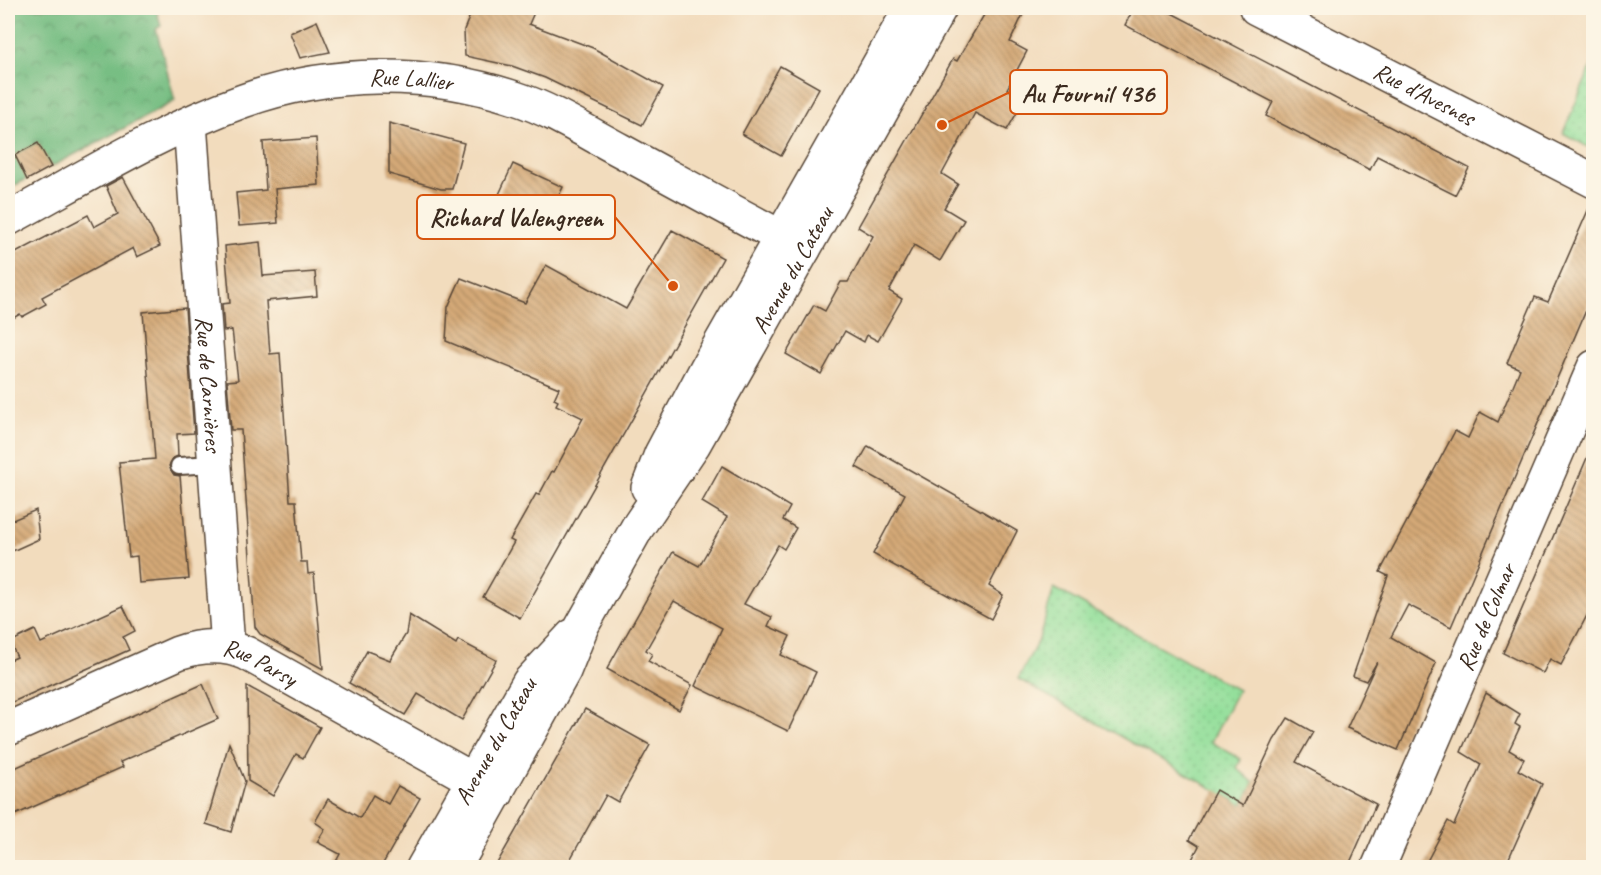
<svg xmlns="http://www.w3.org/2000/svg" width="1601" height="875" viewBox="0 0 1601 875" font-family="Caveat,sans-serif">
	<style>
		.grass { fill: url(#grass-dots); stroke: #68845c; stroke-width: 1.5 }
		.forest { fill: url(#forest-crowns); stroke: #597450; stroke-width: 1.5 }
		.building { fill: url(#building-back-hatch) }
		.lines { fill: none; stroke-linecap: round; stroke-linejoin: round }
		.lane-casing { stroke: #564536; stroke-width: 20 }
		.street-casing { stroke: #564536; stroke-width: 36 }
		.secondary-casing { stroke: #564536; stroke-width: 36 }
		.lane { stroke: #fff; stroke-width: 16 }
		.street { stroke: #fff; stroke-width: 33 }
		.secondary { stroke: #fff; stroke-width: 33 }
		.labels { text-anchor: middle; stroke-width: 5; stroke-linejoin: round; paint-order: stroke }
		.street-label { font-size: 24px; fill: #3b2a1e; stroke: #fcf5e5 }
		.leader { fill: none; stroke: #d7540e; stroke-width: 2 }
		.callout-dot { fill: #d7540e; stroke: #fcf5e5; stroke-width: 2 }
		.callout { fill: #fcf5e5; stroke: #d7540e; stroke-width: 2 }
		.callout-label { font-size: 26px; text-anchor: middle; font-weight: bold; fill: #3b2a1e }
	</style>
	<defs>
		<pattern id="grass-dots" width="8" height="8" patternUnits="userSpaceOnUse" patternTransform="scale(1.5)"><rect width="8" height="8" fill="#94df9b"/><path d="M2 2h.1M6 6h.1" fill="none" stroke="#80c085" stroke-width="1.8" stroke-linecap="round"/></pattern>
		<pattern id="forest-crowns" width="20" height="18" patternUnits="userSpaceOnUse" patternTransform="scale(1.5)"><rect width="20" height="18" fill="#77be83"/><path d="M2 6a3 3 0 1 1 6 0M12 15a3 3 0 1 1 6 0" fill="none" stroke="#639b6b"/></pattern>
		<pattern id="building-back-hatch" width="6" height="6" patternUnits="userSpaceOnUse" patternTransform="scale(1.5)"><rect width="6" height="6" fill="#d4a977"/><path d="M-1 5l2 2M0 0l6 6M5-1l2 2" fill="none" stroke="#ad8a61"/></pattern>
	</defs>
	<rect width="100%" height="100%" fill="#fcf5e5"/>
	<filter id="ink" filterUnits="userSpaceOnUse"><feTurbulence type="fractalNoise" baseFrequency=".0167" numOctaves="2"/><feDisplacementMap in="SourceGraphic" scale="12" xChannelSelector="R" yChannelSelector="G"/><feConvolveMatrix kernelMatrix="1 2 1 2 8 2 1 2 1" color-interpolation-filters="sRGB"/></filter>
	<filter id="wash" filterUnits="userSpaceOnUse"><feTurbulence type="fractalNoise" baseFrequency=".008" numOctaves="4" result="noise"/><feDisplacementMap in="SourceGraphic" scale="24" xChannelSelector="R" yChannelSelector="G"/><feGaussianBlur stdDeviation="1.35" result="paint"/><feColorMatrix in="noise" values="0 0 0 0 0 0 0 0 0 0 0 0 0 0 0 0 0 1.4 0 .05"/><feComposite in="paint" operator="in"/></filter>
	<g filter="url(#wash)">
		<rect width="100%" height="100%" fill="#f2dcbd"/>
		<g class="grass">
			<polygon points="1593,62 1593,150 1563,133"/>
			<polygon points="1054,588 1238,690 1211,742 1241,759 1237,768 1254,783 1242,805 1018,679 1039,639"/>
		</g>
		<polygon class="forest" points="8,8 156,8 161,26 156,29 175,101 51,167 38,143 15,155 27,179 8,189"/>
		<g id="blocks">
			<g class="building">
				<polygon points="473,8 536,8 529,24 593,48 663,87 642,125 545,78 512,66 465,56 464,30"/>
				<polygon points="988,8 1026,8 1010,42 1027,51 1007,89 1025,99 1007,130 975,113 942,174 958,184 944,208 964,220 940,261 914,245 889,291 902,299 878,341 867,335 864,342 845,331 821,374 786,354 814,305 825,311 841,282 848,282 873,236 858,227 953,59 957,61"/>
				<polygon points="1134,8 1162,8 1469,168 1455,195 1377,156 1370,170 1266,116 1273,102 1125,25"/>
				<polygon points="317,21 330,52 300,58 290,33"/>
				<polygon points="780,66 819,88 781,156 742,134"/>
				<polygon points="389,123 464,143 452,189 441,189 389,174"/>
				<polygon points="316,138 319,185 275,189 278,223 239,226 236,193 266,190 263,142"/>
				<polygon points="38,143 51,167 27,180 15,155"/>
				<polygon points="513,164 563,187 545,225 495,203"/>
				<polygon points="123,177 160,246 137,257 133,248 42,297 46,304 22,317 20,314 8,321 8,257 88,215 94,227 118,214 106,186"/>
				<polygon points="1593,199 1593,294 1451,627 1408,605 1391,637 1436,663 1398,750 1347,728 1377,662 1366,681 1353,676 1388,576 1380,572 1455,431 1468,438 1480,412 1498,422 1520,369 1507,363 1521,329 1535,297 1548,302"/>
				<polygon points="672,230 723,258 520,618 483,597 514,542 510,540 536,494 539,495 552,471 554,472 583,418 556,405 558,401 554,399 559,388 446,341 448,307 461,278 525,303 546,265 626,309"/>
				<polygon points="260,242 263,276 315,272 317,296 266,301 270,354 280,353 290,501 296,501 301,562 307,562 308,574 314,573 323,669 260,634 255,627 241,430 231,430 227,381 238,380 232,330 224,331 222,304 230,303 225,246"/>
				<polygon points="185,308 194,433 177,434 178,456 173,458 169,466 174,475 180,476 189,579 139,583 137,556 129,557 119,462 155,459 143,312"/>
				<polygon points="1593,444 1593,604 1561,665 1550,659 1543,673 1503,653"/>
				<polygon points="868,446 1017,531 989,586 1003,595 991,619 873,554 905,494 856,467"/>
				<polygon points="722,466 790,507 783,520 796,528 784,549 778,545 744,604 772,617 768,626 790,636 781,655 816,672 788,731 695,686 722,628 674,601 646,650 652,654 648,661 692,685 679,710 607,669 673,552 699,566 727,517 702,502"/>
				<polygon points="36,510 39,539 8,553 8,522"/>
				<polygon points="123,606 135,631 123,637 129,650 8,704 8,661 17,657 10,642 35,630 41,643"/>
				<polygon points="409,615 456,644 458,640 496,660 462,720 418,694 405,715 349,683 367,651 390,660 406,634"/>
				<polygon points="203,684 218,719 120,762 123,767 8,818 8,771"/>
				<polygon points="247,686 320,727 303,758 296,754 273,796 248,781"/>
				<polygon points="1486,693 1520,714 1515,724 1520,727 1509,750 1524,759 1518,770 1542,784 1505,867 1424,867 1448,821 1454,825 1481,764 1461,752"/>
				<polygon points="585,709 650,745 618,802 606,795 566,867 495,867"/>
				<polygon points="1288,718 1313,732 1296,762 1376,804 1348,867 1188,867 1199,846 1189,840 1216,790 1243,806 1274,740"/>
				<polygon points="229,743 245,781 231,832 206,824"/>
				<polygon points="398,786 420,798 381,867 333,867 340,854 317,842 325,829 315,822 328,799 360,818 373,795 388,804"/>
			</g>
		</g>
	</g>
	<g filter="url(#ink)">
		<use href="#blocks" fill-opacity="0" stroke="#564536" stroke-width="1.5"/>
		<g class="lines">
			<defs>
				<polyline id="lane" points="179,466 215,464"/>
				<g id="street">
					<path id="s1" d="M1256,8l338,173"/>
					<path id="s2" d="M190,123l38,524"/>
					<path id="s3" d="M8,219c76,-41 153,-89 235,-118 86,-31 185,-32 272,-3 37,12 71,34 105,52 61,33 122,67 184,99"/>
					<path id="s4" d="M8,729l170,-76c23,-8 46,-9 68,0l251,140"/>
					<path id="s5" d="M1378,868l216,-501"/>
				</g>
				<g id="secondary">
					<polyline points="648,488 661,454 706,369 911,8"/>
					<path id="s6" d="M423,868l106,-186 43,-46"/>
					<path id="s7" d="M454,868l110,-197 18,-45 55,-98 57,-84 246,-436"/>
				</g>
			</defs>
			<use href="#lane" class="lane-casing"/>
			<use href="#street" class="street-casing"/>
			<use href="#secondary" class="secondary-casing"/>
			<use href="#lane" class="lane"/>
			<use href="#street" class="street"/>
			<use href="#secondary" class="secondary"/>
		</g>
	</g>
	<g class="labels">
		<g class="street-label">
			<text dy="8" stroke="none"><textPath href="#s3" startOffset="434">Rue Lallier</textPath></text>
			<text dy="8" stroke="none"><textPath href="#s1" startOffset="189">Rue d'Avesnes</textPath></text>
			<text dy="8" stroke="none"><textPath href="#s7" startOffset="688">Avenue du Cateau</textPath></text>
			<text dy="8" stroke="none"><textPath href="#s2" startOffset="262">Rue de Carnières</textPath></text>
			<text dy="8" stroke="none"><textPath href="#s5" startOffset="273">Rue de Colmar</textPath></text>
			<text dy="8" stroke="none"><textPath href="#s4" startOffset="272">Rue Parsy</textPath></text>
			<text dy="8" stroke="none"><textPath href="#s6" startOffset="146">Avenue du Cateau</textPath></text>
		</g>
	</g>
	<path class="leader" d="M942 125L1010 92M673 286L615 217"/>
	<g class="callout-dot">
		<circle cx="942" cy="125" r="6"/>
		<circle cx="673" cy="286" r="6"/>
	</g>
	<g class="callout">
		<rect x="1010" y="70" width="157" height="44" rx="6"/>
		<rect x="417" y="195" width="198" height="44" rx="6"/>
	</g>
	<g class="callout-label">
		<text x="1088" y="102">Au Fournil 436</text>
		<text x="516" y="226">Richard Valengreen</text>
	</g>
	<rect width="1601" height="875" fill="none" stroke="#fcf5e5" stroke-width="30"/>
</svg>
